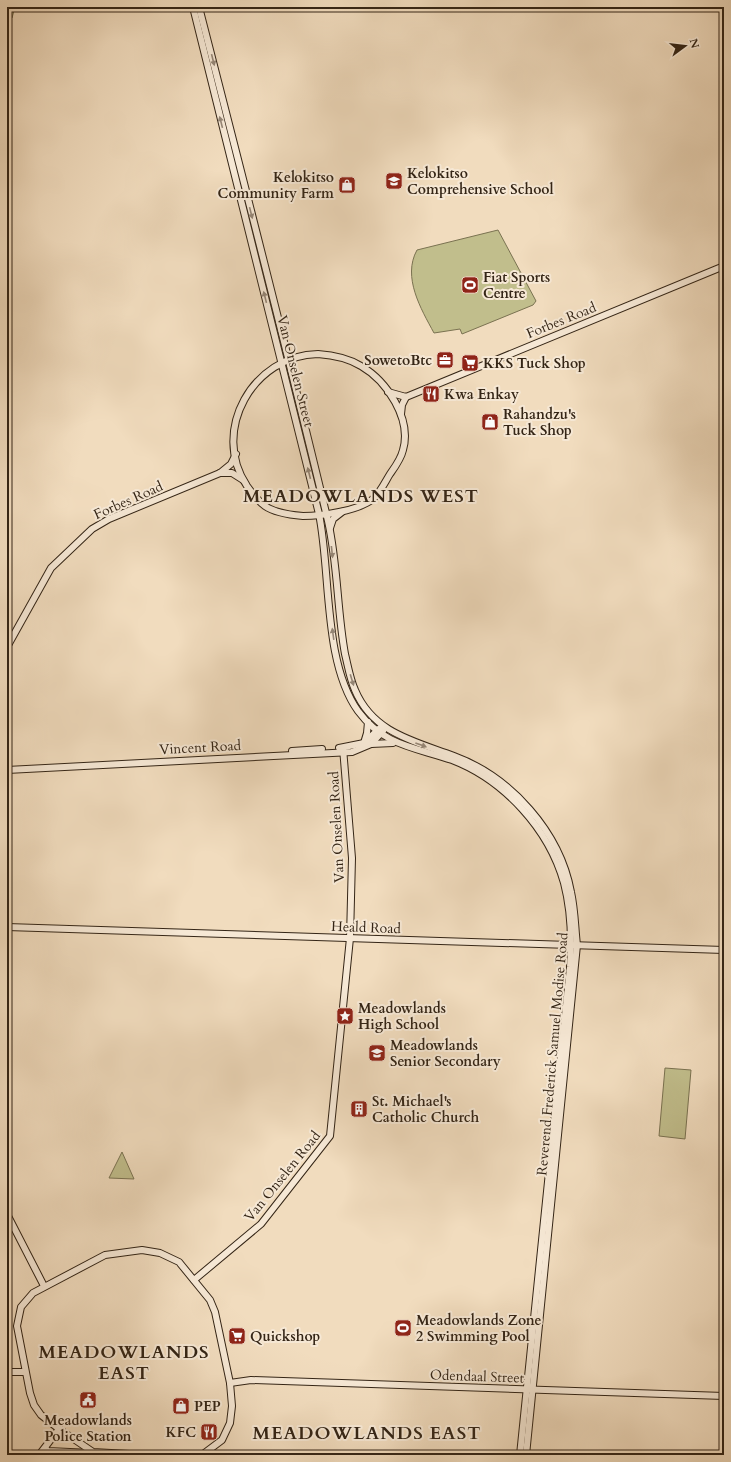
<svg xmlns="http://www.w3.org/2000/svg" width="731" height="1462" viewBox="0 0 731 1462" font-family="Cardo,serif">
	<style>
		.park { fill: #c1be8c; stroke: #7a7251 }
		.water { fill: url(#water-waves); stroke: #727e78 }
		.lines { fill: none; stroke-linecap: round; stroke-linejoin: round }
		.secondary-casing { stroke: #342516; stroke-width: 8 }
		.secondary { stroke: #f6e8d5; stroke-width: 6 }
		.oneway { fill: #958676 }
		.labels { text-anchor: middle; stroke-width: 4; stroke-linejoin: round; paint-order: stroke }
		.poi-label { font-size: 14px; font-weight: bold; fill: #342516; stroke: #f6e8d5; text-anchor: start }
		.street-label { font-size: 14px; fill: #342516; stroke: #f6e8d5 }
		.district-label { font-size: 18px; font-weight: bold; letter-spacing: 1px; fill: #342516; stroke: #f6e8d5 }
	</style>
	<defs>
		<pattern id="water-waves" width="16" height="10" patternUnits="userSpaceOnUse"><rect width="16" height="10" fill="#9cbab9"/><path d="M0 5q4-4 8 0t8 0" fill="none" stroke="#809795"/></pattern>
	</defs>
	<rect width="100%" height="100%" fill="#f1dcbe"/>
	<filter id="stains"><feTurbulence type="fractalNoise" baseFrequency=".005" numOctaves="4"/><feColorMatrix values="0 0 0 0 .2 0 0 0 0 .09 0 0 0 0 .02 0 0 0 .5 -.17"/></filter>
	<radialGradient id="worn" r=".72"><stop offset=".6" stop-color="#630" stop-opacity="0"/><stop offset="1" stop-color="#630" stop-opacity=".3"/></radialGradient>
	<g class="park">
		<polygon points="7,7 15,7 12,18 7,21"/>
		<path d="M498,230l38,71 -3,4 -71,29 -2,-5 -26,4c-13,-24 -32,-56 -17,-83z"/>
		<polygon points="665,1068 691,1070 685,1139 659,1136"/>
		<polygon points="122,1152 134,1179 109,1178"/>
	</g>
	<polygon class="water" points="396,1324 410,1325 410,1332 395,1332"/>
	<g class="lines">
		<defs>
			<g id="secondary">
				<path d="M193,7l126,507c12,59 4,148 39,197 26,35 56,36 94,49 52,20 97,69 112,123 7,27 8,57 6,84l-50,488"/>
				<path d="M199,7c44,171 88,343 129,514 10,44 9,89 17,133 3,12 5,25 10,36 18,43 59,51 99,66 57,21 106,76 117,136 4,18 4,36 6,53l-51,510"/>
				<path d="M318,354c14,1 30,4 43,12 26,15 51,53 42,84 -2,9 -8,17 -13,24 -5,8 -10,19 -17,25 -15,12 -52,17 -70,17 -12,-1 -28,-3 -38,-10 -7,-5 -13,-13 -18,-20 -37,-55 6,-131 71,-132z"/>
				<polyline points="388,392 406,397 724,266"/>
				<polyline points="401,414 402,405 406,397"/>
				<polyline points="220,473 232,473 243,480"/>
				<polyline points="330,528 333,519 342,512"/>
				<polyline points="7,647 51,568 92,529 109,519 220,473 231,464 236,454"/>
				<polyline points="364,743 367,733 368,722"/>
				<polyline points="371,744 393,743"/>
				<polyline points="339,748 364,743 380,728"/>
				<polyline points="292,751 322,749"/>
				<polyline points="7,770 352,752 371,744 383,731"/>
				<polyline points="7,927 724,950"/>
				<polyline points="7,1214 44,1286"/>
				<polyline points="194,1280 261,1224 330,1136 350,938 352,858 343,748"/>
				<polyline points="7,1372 25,1372"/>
				<polyline points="230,1383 251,1380 724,1396"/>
				<polyline points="45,1448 48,1451 92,1453"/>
				<polyline points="39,1455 59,1429"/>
				<polyline points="147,1455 93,1452 59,1429 41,1415 34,1405 30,1393 17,1326 21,1307 33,1293 105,1255 142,1250 160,1253 179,1262 210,1300 215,1312 230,1383 232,1406 230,1423 222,1440 202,1455"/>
			</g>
		</defs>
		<use href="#secondary" class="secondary-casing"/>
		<use href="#secondary" class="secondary"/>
	</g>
	<defs><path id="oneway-solid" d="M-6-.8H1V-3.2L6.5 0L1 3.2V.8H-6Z"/></defs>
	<g class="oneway">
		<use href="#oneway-solid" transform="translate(213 60) rotate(76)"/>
		<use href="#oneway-solid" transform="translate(221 122) rotate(-104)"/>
		<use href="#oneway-solid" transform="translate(251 213) rotate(76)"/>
		<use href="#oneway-solid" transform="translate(265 297) rotate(-104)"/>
		<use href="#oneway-solid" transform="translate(309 473) rotate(-104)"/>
		<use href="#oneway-solid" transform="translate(332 552) rotate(84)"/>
		<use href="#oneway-solid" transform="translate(333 634) rotate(-98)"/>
		<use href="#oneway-solid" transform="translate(352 680) rotate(73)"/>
		<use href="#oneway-solid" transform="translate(421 745) rotate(20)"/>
	</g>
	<defs>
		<symbol id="school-square" viewBox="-11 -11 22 22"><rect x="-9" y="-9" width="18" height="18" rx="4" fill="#8f2418" stroke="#f6e8d5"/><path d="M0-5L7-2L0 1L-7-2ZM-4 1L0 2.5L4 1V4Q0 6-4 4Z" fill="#fff"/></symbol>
		<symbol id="shop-square" viewBox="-11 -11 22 22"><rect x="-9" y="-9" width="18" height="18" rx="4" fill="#8f2418" stroke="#f6e8d5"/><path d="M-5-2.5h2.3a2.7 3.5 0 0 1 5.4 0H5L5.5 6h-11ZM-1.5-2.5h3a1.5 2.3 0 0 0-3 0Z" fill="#fff"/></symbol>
		<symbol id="stadium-square" viewBox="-11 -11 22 22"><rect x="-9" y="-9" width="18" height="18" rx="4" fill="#8f2418" stroke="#f6e8d5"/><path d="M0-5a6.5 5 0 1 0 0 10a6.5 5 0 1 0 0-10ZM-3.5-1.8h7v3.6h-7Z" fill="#fff"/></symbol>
		<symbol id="office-square" viewBox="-11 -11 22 22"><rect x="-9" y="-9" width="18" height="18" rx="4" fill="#8f2418" stroke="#f6e8d5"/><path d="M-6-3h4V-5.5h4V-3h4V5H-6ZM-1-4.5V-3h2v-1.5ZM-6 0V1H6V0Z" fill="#fff"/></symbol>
		<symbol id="supermarket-square" viewBox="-11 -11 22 22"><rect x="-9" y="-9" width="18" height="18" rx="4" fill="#8f2418" stroke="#f6e8d5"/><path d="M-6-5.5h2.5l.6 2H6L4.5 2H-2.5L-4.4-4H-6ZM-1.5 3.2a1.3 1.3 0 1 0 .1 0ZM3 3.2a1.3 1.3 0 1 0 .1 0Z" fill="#fff"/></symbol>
		<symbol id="restaurant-square" viewBox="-11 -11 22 22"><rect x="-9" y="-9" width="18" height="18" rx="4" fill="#8f2418" stroke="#f6e8d5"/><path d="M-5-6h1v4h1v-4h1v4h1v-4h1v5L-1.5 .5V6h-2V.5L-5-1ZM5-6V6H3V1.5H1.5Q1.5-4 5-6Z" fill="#fff"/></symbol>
		<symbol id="sight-square" viewBox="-11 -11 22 22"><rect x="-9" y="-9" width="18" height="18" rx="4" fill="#8f2418" stroke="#f6e8d5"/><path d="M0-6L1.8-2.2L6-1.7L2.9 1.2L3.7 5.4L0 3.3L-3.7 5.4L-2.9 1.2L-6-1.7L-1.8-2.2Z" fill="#fff"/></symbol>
		<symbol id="building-square" viewBox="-11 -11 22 22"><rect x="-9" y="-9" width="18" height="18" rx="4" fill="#8f2418" stroke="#f6e8d5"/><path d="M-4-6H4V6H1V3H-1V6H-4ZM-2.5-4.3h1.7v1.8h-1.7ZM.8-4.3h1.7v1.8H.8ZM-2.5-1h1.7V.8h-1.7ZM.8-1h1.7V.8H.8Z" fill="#fff"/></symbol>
		<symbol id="civic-square" viewBox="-11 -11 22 22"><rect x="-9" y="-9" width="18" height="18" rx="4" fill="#8f2418" stroke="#f6e8d5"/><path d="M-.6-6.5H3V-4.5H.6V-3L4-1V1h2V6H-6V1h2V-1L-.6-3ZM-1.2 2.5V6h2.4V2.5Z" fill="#fff"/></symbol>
	</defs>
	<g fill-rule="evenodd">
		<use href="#school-square" x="384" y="171" width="20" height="20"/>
		<use href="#shop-square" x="337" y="175" width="20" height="20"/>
		<use href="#stadium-square" x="460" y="275" width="20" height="20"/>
		<use href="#office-square" x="435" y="350" width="20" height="20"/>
		<use href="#supermarket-square" x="460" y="353" width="20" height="20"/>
		<use href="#restaurant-square" x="421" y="384" width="20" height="20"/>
		<use href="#shop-square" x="480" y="412" width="20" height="20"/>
		<use href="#sight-square" x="335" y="1006" width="20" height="20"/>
		<use href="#school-square" x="367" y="1043" width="20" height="20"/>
		<use href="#building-square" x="349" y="1099" width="20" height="20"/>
		<use href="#stadium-square" x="393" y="1318" width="20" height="20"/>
		<use href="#supermarket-square" x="227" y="1326" width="20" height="20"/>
		<use href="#civic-square" x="78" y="1390" width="20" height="20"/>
		<use href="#shop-square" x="171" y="1396" width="20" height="20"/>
		<use href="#restaurant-square" x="199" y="1422" width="20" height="20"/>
	</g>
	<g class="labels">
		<g class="poi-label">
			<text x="407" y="178">Kelokitso<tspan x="407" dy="16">Comprehensive School</tspan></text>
			<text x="334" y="182" text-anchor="end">Kelokitso<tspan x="334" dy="16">Community Farm</tspan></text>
			<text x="483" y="282">Fiat Sports<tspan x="483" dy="16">Centre</tspan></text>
			<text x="432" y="365" text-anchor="end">SowetoBtc</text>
			<text x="483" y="368">KKS Tuck Shop</text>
			<text x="444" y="399">Kwa Enkay</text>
			<text x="503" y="419">Rahandzu's<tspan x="503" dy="16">Tuck Shop</tspan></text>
			<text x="358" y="1013">Meadowlands<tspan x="358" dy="16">High School</tspan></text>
			<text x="390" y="1050">Meadowlands<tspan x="390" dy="16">Senior Secondary</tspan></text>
			<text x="372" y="1106">St. Michael's<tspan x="372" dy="16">Catholic Church</tspan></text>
			<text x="416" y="1325">Meadowlands Zone<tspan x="416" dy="16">2 Swimming Pool</tspan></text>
			<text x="250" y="1341">Quickshop</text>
			<text x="194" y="1411">PEP</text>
			<text x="88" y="1425" text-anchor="middle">Meadowlands<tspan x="88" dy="16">Police Station</tspan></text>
			<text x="196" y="1437" text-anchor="end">KFC</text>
		</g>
		<g class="street-label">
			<text transform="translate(561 320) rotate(-22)" y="5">Forbes Road</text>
			<text transform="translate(296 371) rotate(76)" y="5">Van Onselen Street</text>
			<text transform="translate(128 500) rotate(-24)" y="5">Forbes Road</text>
			<text transform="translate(200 747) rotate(-3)" y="5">Vincent Road</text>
			<text transform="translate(336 827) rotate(-93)" y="5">Van Onselen Road</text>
			<text transform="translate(366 927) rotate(2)" y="5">Heald Road</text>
			<text transform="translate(552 1054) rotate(-85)" y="5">Reverend Frederick Samuel Modise Road</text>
			<text transform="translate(282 1176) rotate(-51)" y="5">Van Onselen Road</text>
			<text transform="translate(477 1376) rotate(2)" y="5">Odendaal Street</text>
		</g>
		<g class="district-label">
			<text x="361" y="502">MEADOWLANDS WEST</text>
			<text x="124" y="1358">MEADOWLANDS<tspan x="124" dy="21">EAST</tspan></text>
			<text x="367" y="1439">MEADOWLANDS EAST</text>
		</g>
	</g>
	<rect width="731" height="1462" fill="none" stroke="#f1dcbe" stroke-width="24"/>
	<rect x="8" y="8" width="715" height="1446" fill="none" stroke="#342516" stroke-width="2"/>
	<rect x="12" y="12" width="707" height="1438" fill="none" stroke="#342516"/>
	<g transform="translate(685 46) rotate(75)" stroke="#f6e8d5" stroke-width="3" paint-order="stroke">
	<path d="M0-3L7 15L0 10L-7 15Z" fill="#342516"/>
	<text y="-6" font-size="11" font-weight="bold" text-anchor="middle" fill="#342516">N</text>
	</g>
	<rect width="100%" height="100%" filter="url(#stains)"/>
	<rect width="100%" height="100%" fill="url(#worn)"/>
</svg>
